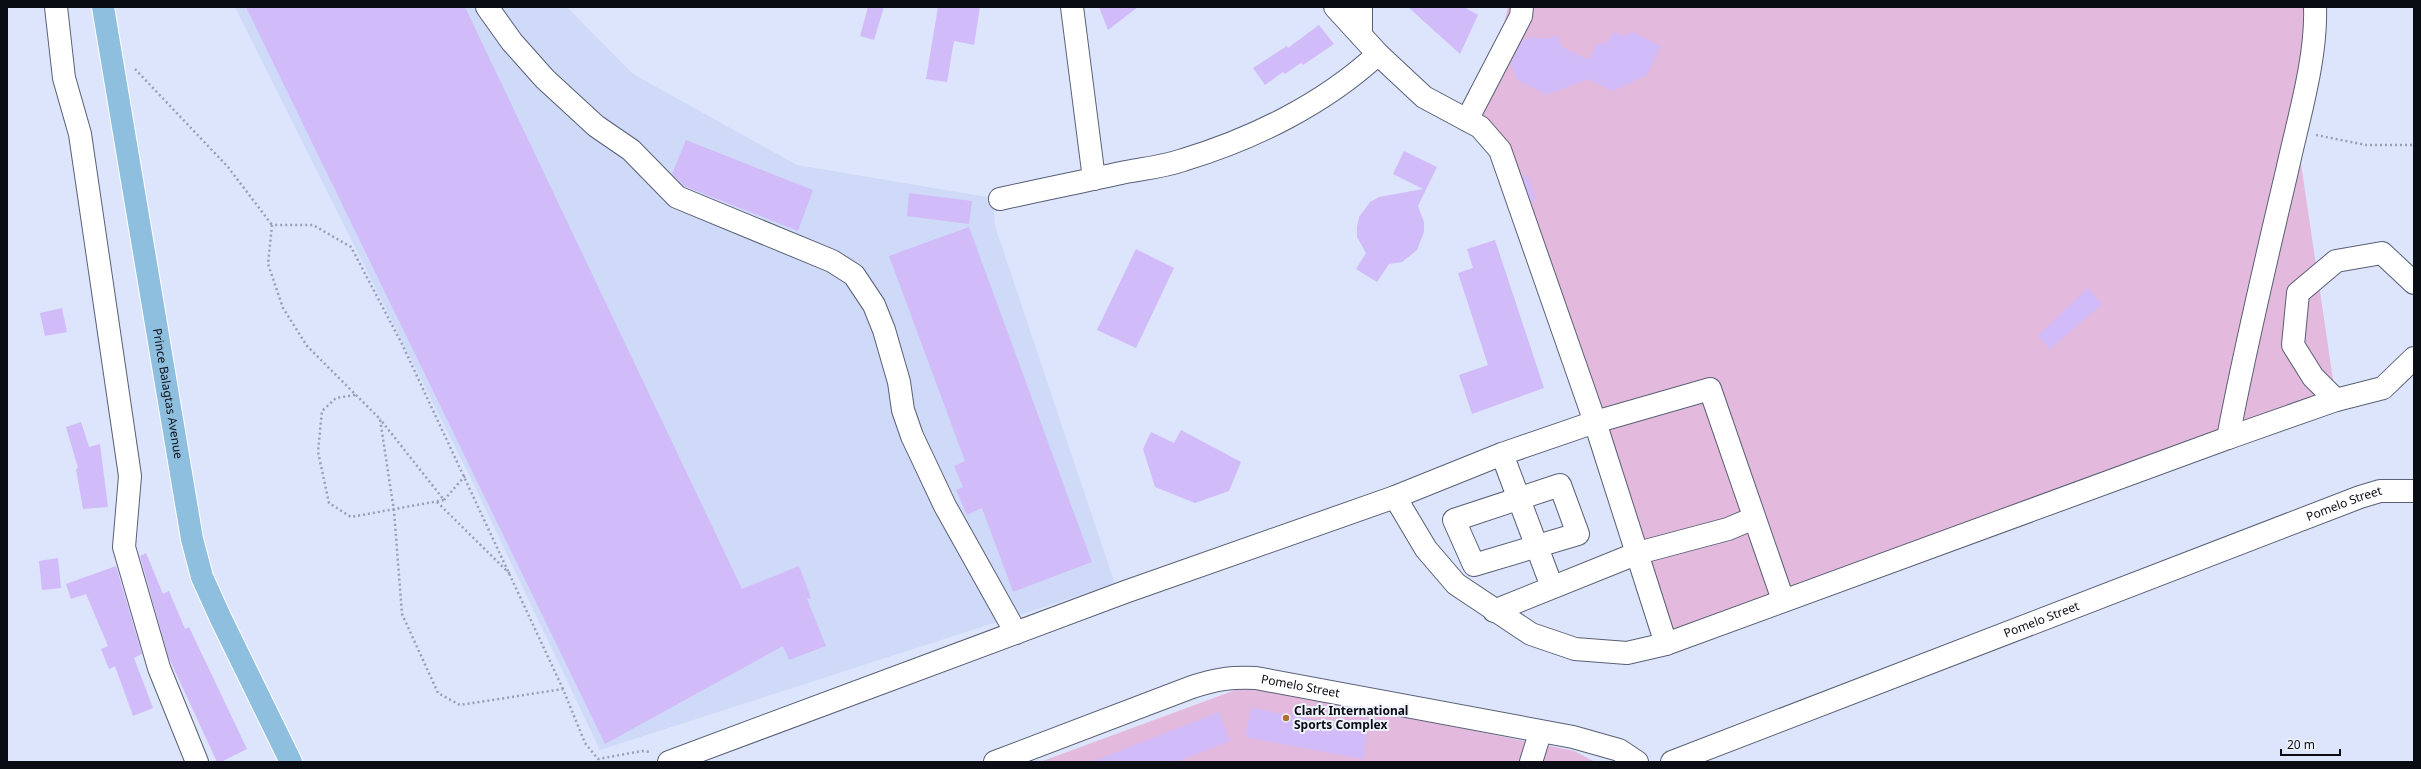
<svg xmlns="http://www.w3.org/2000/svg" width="2421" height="769" viewBox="0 0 2421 769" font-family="'Noto Sans',sans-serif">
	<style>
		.built { fill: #cfdaf8 }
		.green { fill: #e3b9dd }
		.building { fill: #d1bbf9 }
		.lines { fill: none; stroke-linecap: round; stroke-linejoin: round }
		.minor-casing { stroke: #596075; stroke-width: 24 }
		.major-casing { stroke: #fff; stroke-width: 24 }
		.path { stroke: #989fb1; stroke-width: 2.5; stroke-dasharray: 2 3; stroke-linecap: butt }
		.minor { stroke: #fff; stroke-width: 22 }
		.major { stroke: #8ebfdf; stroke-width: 22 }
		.poi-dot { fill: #ae7035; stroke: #eff3fc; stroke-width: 1.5 }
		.labels { text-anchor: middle; stroke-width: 4; stroke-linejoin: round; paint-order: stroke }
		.street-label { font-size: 12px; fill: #0a0c14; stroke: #eff3fc }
		.poi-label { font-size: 12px; font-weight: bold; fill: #0a0c14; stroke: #eff3fc; text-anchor: start }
	</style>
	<rect width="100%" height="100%" fill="#dde5fd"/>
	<polygon class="built" points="235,7 567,7 633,74 797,165 993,198 995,226 1115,584 600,750 473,483"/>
	<g class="green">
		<polygon points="1508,7 2315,7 2296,130 2336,400 1666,644 1480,127"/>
		<polygon points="1249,685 1574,751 1595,762 1040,762"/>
	</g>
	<g class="building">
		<polygon points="246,7 465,7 742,589 799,566 811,598 807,599 826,646 789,660 783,646 605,744"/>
		<polygon points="868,7 884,7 874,40 860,36"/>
		<polygon points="938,7 980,7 974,45 954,41 947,82 926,79"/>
		<polygon points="1099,7 1138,7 1108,30"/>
		<polygon points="1408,7 1464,7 1478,15 1460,54"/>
		<polygon points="1319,25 1334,44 1303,65 1301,63 1285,74 1283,72 1265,85 1253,68 1287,46 1288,48"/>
		<polygon points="1614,32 1622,36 1633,32 1661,46 1647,75 1613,91 1588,79 1547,95 1517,80 1511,63 1522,41 1532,37 1547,39 1557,35 1562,47 1589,60 1596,45 1606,43"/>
		<polygon points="686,140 813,190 798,231 684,186 672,174"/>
		<polygon points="1404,151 1437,167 1418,206 1424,222 1424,232 1417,250 1402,262 1389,264 1377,282 1356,269 1366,253 1357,237 1357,227 1359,217 1370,202 1379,197 1423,189 1393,174"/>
		<polygon points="1528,175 1536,200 1531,202 1523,177"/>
		<polygon points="909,193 972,201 969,224 907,216"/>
		<polygon points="969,227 1092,562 1013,592 982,508 967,515 956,490 963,487 954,466 965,461 889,256"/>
		<polygon points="1495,240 1544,388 1472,414 1459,375 1488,365 1458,273 1473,268 1467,249"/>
		<polygon points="1136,249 1174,268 1136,348 1097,330"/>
		<polygon points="2088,288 2102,304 2050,349 2038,336"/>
		<polygon points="62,308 67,332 45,336 40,313"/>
		<polygon points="81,422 89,447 100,444 108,507 83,509 76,469 78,468 66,427"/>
		<polygon points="1181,430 1241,462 1229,491 1195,503 1155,487 1143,449 1151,432 1174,443"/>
		<polygon points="146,553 163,594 169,591 185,629 189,627 247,749 221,762 217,762 168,656 140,556"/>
		<polygon points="58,558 61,588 42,590 39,561"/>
		<polygon points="116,566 142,654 134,658 153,708 133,716 115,666 109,669 101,649 108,646 86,594 71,599 66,584"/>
		<polygon points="1251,708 1368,730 1363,759 1245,737"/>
		<polygon points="1219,712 1230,741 1176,762 1091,762"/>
	</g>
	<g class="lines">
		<defs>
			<g id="minor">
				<polyline points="56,7 64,78 80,134 130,476 124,547 159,668 197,762"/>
				<polyline points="487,7 512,42 545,79 596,126 631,150 677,197 832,261 854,275 874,305 884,330 899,382 903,410 912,436 945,506 1016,633"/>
				<polyline points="1072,7 1094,179"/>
				<polyline points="1335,7 1378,54"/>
				<polyline points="1361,35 1361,7"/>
				<polyline points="1467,120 1521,16 1522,7"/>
				<path d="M1000,199c40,-9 80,-17 121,-26 20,-4 42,-6 62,-13 70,-21 141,-56 195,-106l46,43 56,30 20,23 95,272 71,222 562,-206c17,-90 38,-178 59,-267 11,-51 30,-113 28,-164"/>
				<polyline points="2336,400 2313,377 2293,345 2298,293 2336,261 2382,253 2414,283"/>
				<polyline points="2228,438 2336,400 2383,388 2414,358"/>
				<polyline points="1502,454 1552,587"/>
				<polygon points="1560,485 1578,534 1474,565 1454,520"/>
				<polyline points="1395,497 1426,549 1456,584 1531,634 1575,649 1627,653 1666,644"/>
				<polyline points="1494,611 1638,553 1728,529 1754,518"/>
				<polyline points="669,762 1125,592 1395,497 1502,454 1595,422 1710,389 1783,600"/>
				<path id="s1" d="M995,762l197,-75c25,-8 38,-10 64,-9l317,59 46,13 18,12"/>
				<polyline points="1531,762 1540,733"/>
				<path id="s2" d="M1672,762l688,-265 20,-6h34"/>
			</g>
			<g id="major">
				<path id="s3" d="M103,7l89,532 10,38 19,42 70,143"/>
			</g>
		</defs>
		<use href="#minor" class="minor-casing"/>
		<use href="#major" class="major-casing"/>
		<g class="path">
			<polyline points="135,69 228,167 272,225"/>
			<polyline points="2316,135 2366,145 2414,145"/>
			<polyline points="355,395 336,398 322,411 318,452 329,503 351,517 444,500 380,419"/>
			<polyline points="444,500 465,476"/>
			<polyline points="437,502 510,574"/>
			<polyline points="563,689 402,344 351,247 313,225 272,225 268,264 283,308 307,346 380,419 394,511 402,614 438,693 460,705 563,689 585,743 598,759 642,751 651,752"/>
		</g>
		<use href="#minor" class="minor"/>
		<use href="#major" class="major"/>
	</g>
	<circle class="poi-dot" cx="1286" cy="718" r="4"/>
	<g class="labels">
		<g class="street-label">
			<text dy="4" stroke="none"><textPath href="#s3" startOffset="392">Prince Balagtas Avenue</textPath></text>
			<text dy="4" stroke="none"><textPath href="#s2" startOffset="720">Pomelo Street</textPath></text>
			<text dy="4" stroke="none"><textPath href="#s2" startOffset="396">Pomelo Street</textPath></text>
			<text dy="4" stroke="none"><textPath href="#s1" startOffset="321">Pomelo Street</textPath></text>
		</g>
		<g class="poi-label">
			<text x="1294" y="715">Clark International<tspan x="1294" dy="14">Sports Complex</tspan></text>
		</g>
	</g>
	<rect width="2421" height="769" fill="none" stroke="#0a0c14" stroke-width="16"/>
	<path d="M2281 749v6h59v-6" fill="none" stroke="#0a0c14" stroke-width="2"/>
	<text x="2287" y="749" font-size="12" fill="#0a0c14" stroke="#eff3fc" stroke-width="3" paint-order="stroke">20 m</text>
</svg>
